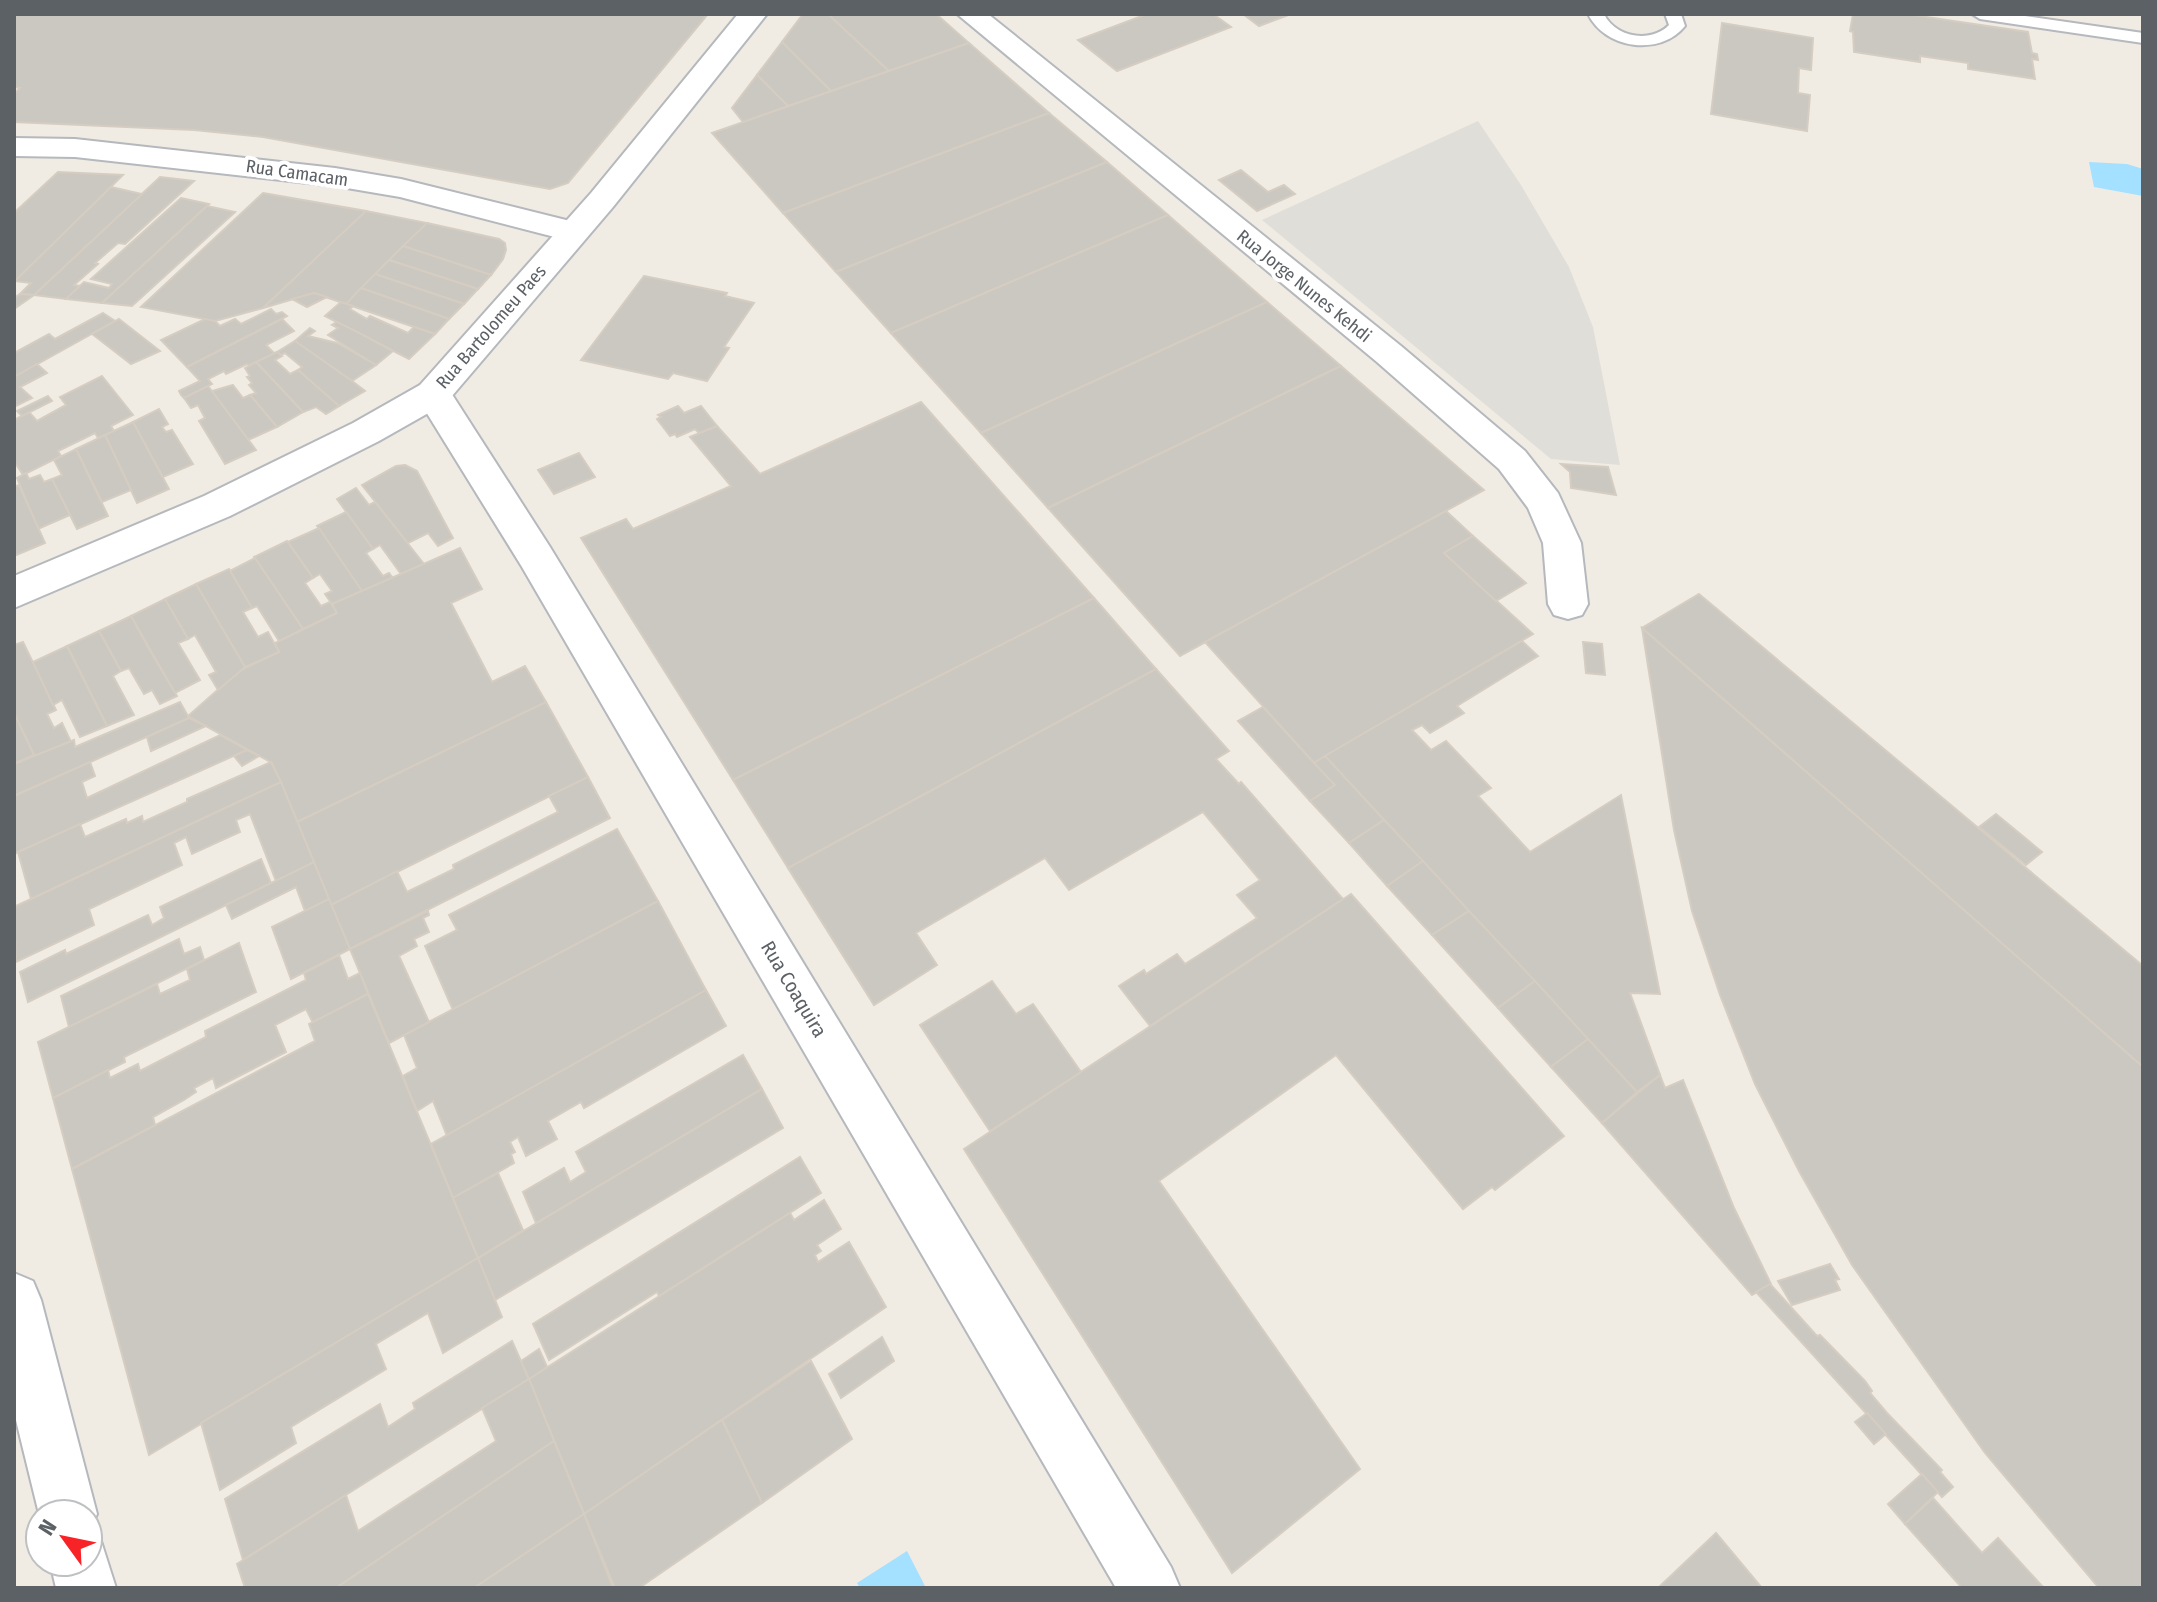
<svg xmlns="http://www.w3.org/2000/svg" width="2157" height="1602" viewBox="0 0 2157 1602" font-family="'Fira Sans Condensed',sans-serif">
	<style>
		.industrial { fill: #e0ded8 }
		.water { fill: #a4e0ff }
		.building { fill: #cbc7c1; stroke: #d5cdc2; stroke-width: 2 }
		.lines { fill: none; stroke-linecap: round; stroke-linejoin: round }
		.service-casing { stroke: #b5b8bc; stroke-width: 4 }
		.minor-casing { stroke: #b5b8bc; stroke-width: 4 }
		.tertiary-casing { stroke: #b5b8bc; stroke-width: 4 }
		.service { fill: #fff; fill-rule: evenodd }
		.minor { fill: #fff; fill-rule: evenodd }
		.tertiary { fill: #fff; fill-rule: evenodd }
		.labels { text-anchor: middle; stroke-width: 8; stroke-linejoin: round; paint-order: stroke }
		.far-street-label { font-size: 18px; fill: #5c6166; stroke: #fff }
		.street-label { font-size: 20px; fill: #5c6166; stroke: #fff }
	</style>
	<rect width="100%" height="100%" fill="#f0ece4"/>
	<polygon class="industrial" points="1478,121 1521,185 1569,267 1593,327 1620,465 1551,459 1262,220"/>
	<g class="water">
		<polygon points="2089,162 2127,164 2143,169 2143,196 2094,187"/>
		<polygon points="907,1551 926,1588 860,1588 857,1583"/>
	</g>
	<g class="building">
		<polygon points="14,14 708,14 568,183 550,189 263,137 194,130 14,122 14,94 20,88 14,87"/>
		<polygon points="803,14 828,14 889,71 831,91 782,42"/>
		<polygon points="828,14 936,14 969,43 889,71"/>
		<polygon points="1147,14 1213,14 1231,27 1117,71 1078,40"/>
		<polygon points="1243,14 1291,14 1259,26"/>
		<polygon points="1853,14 1906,14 2028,32 2032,53 2037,54 2038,60 2032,59 2035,79 1968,69 1968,63 1920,56 1920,62 1854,52 1853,32 1850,31"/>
		<polygon points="1722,23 1813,38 1811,70 1799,68 1798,93 1810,95 1807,131 1711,114"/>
		<polygon points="782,42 831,91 788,106 757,75"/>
		<polygon points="969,43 1049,113 783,213 712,133"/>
		<polygon points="757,75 788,106 743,122 732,108"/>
		<polygon points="1049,113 1107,162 836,272 783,213"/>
		<polygon points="1107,162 1168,215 891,333 836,272"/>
		<polygon points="1241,170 1268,192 1284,185 1295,194 1257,211 1219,180"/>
		<polygon points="58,172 123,175 14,282 14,213"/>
		<polygon points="160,177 194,181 125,244 118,243 95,263 98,264 74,285 80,286 66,299 34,295"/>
		<polygon points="111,187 142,194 34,295 20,294 31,283 15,281"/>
		<polygon points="263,193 366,211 263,308 215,321 141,307"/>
		<polygon points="181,198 209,204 102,303 66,299 84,282 109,288 112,284 91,279"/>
		<polygon points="207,206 235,212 132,306 102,303"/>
		<polygon points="366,211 427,223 346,304 314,293 263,308"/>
		<polygon points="1168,215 1267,302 981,433 891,333"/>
		<polygon points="427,223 499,239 505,243 506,250 503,259 491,275 403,246"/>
		<polygon points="403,246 491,275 478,289 389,260"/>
		<polygon points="389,260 478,289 464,304 375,274"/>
		<polygon points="375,274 464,304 449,319 361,288"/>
		<polygon points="644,276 727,293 725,296 754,303 724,347 729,348 707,381 673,373 668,379 581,360"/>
		<polygon points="361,288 449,319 435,334 346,304"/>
		<polygon points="314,293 327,297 307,307 292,299"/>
		<polygon points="20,294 34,295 14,309 14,298"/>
		<polygon points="341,302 353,306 350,309 367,319 370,316 408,333 414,327 435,334 409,359 325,316"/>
		<polygon points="1267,302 1341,366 1048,508 981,433"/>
		<polygon points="271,309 276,314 282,312 287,316 187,367 161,340 205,319 215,321 220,326 235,319 241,324"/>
		<polygon points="103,313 115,321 14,377 14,353 49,334 55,339"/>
		<polygon points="119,319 160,351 131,364 92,334"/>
		<polygon points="282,319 294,331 266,345 275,354 250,366 247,364 226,374 224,371 208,379 212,384 184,398 181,395 179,391 200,381 187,367"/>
		<polygon points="337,322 363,335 393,351 376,365 328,335 338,328 332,325"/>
		<polygon points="310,328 315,331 308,336 337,343 376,365 352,381 295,341"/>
		<polygon points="295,341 352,381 365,391 339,406 298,370 302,367 285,353 281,355 277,352"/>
		<polygon points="277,352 282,356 275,360 290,374 298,370 339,406 326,414 316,407 303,412 256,362"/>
		<polygon points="256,362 303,412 277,427 250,395 256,393 249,385 252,383 247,377 250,376 245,368"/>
		<polygon points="37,364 47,373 20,387 32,398 14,407 14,377"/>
		<polygon points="1341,366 1484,490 1180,656 1048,508"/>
		<polygon points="102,376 133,415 111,426 114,431 98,438 95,433 58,451 61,456 23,475 14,461 14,420 29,412 37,421 66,405 60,397"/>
		<polygon points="233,385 243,398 250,395 277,427 248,440 212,391"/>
		<polygon points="208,386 256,450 225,464 199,421 205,418 198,405 191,408 184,398"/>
		<polygon points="48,396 52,401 22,416 17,411"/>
		<polygon points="921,402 1094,598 733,780 581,538 626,519 633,529 731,486 690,437 717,426 760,474"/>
		<polygon points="678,406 684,413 701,406 717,426 699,433 695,429 677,437 675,434 670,436 657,419 661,417 658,415"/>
		<polygon points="159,409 168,424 162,427 166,432 172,430 193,464 163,477 133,422"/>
		<polygon points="133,422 169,489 137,503 105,435"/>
		<polygon points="105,435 131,490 102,502 76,449"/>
		<polygon points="76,449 108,516 77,529 52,479 62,475 54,460"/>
		<polygon points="579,453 595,477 554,494 538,470"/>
		<polygon points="1561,464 1608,467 1616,495 1571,488 1570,472"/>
		<polygon points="405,465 417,471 453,538 438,546 428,533 408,543 362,485 396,466"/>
		<polygon points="26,473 29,479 40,475 44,482 52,479 70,515 38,529 17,478"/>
		<polygon points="19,485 45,543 14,556 14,487"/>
		<polygon points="356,488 369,505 375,502 424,564 401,574 380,545 373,549 337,499"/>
		<polygon points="1446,511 1473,536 1444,553 1533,634 1314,763 1205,642"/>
		<polygon points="346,512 373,549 366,553 383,576 389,573 393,578 362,591 317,526"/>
		<polygon points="319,528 362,591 332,604 325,594 332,591 320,574 313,578 288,542"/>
		<polygon points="1473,536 1526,583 1496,601 1444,553"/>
		<polygon points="287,541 313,578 305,583 321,606 330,602 337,613 303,629 254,557"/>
		<polygon points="460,548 482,589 451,603 492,682 525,666 546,702 297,822 272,763 188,716 239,671 279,652 275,643 337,613 332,604"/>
		<polygon points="255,558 303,629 279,641 257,606 252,608 230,571"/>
		<polygon points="229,569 252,608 243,612 258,637 268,632 279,652 245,667 196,584"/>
		<polygon points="196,584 245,667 218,690 209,675 216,672 195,635 188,639 165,599"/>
		<polygon points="1699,594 2143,966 2143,1067 1642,628"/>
		<polygon points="1094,598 1156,669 788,868 733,780"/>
		<polygon points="165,599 188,639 178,643 200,680 175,693 131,616"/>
		<polygon points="131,616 148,647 177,696 160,704 152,690 144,694 129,668 121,671 99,631"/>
		<polygon points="1642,628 2143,1067 2143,1588 2099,1588 1985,1453 1852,1265 1799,1171 1755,1084 1720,995 1692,911 1674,830"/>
		<polygon points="99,631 121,671 113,676 134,715 107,726 67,646"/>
		<polygon points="1522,641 1538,656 1457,706 1464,713 1430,733 1422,725 1412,730 1431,750 1446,741 1491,788 1478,796 1530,852 1621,795 1660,994 1630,993 1660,1075 1637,1092 1325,756"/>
		<polygon points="23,642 56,710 47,714 54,728 62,723 71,742 35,757 14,713 14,645"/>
		<polygon points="1583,642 1602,644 1605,675 1586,673"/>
		<polygon points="67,646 107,726 80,737 62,700 53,705 33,662"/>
		<polygon points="1156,669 1229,751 1216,759 1239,784 1241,782 1343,899 1150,1026 1119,986 1144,970 1146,974 1177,954 1185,964 1257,918 1237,895 1260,880 1203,812 1069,890 1045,858 916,933 937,965 874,1005 788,868"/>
		<polygon points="180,702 189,718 14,796 14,764 74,740 75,747"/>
		<polygon points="546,702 588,777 331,905 297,822"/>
		<polygon points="1263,707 1314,763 1335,785 1310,801 1238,721"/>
		<polygon points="14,713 34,755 14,764"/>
		<polygon points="189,718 206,726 151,751 147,737"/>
		<polygon points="220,735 247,750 14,854 14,796 90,762 95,776 82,782 87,798"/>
		<polygon points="247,750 259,756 242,766 234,756"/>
		<polygon points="1325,756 1384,820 1349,843 1310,801 1335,785 1314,763"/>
		<polygon points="271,762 281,782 31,899 18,852 80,824 85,837 126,819 127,823 142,816 143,822 187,802 187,799"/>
		<polygon points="588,777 610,818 350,949 331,905 397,871 407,892 454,869 453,865 558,812 549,796"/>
		<polygon points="281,782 314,862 276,881 250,814 236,820 240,832 192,854 186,837 174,843 182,865 89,909 94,925 16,962 14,907"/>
		<polygon points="1996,814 2042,852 2026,865 1979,827"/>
		<polygon points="1384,820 1423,861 1387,886 1349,843"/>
		<polygon points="617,829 658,901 453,1010 425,946 457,930 449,915"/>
		<polygon points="261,859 271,883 28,1002 20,972 65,950 66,954 148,915 152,925 164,918 160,907"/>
		<polygon points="1423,861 1469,911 1432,935 1387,886"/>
		<polygon points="314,862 329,899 305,911 296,887 232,919 226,905"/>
		<polygon points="1351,894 1564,1136 1495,1190 1492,1187 1463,1209 1336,1055 1159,1181 1360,1469 1232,1573 964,1149"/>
		<polygon points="329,899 350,949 291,979 272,927"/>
		<polygon points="658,901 706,990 447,1136 433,1101 417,1111 403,1076 417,1068 404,1035"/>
		<polygon points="428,911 429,915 423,918 429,932 414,939 417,946 399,956 429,1022 389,1043 350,949"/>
		<polygon points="1469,911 1535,981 1498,1008 1432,935"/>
		<polygon points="179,939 184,954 200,947 204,960 69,1027 61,996"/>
		<polygon points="239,943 256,992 124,1057 125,1062 53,1098 38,1042 157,984 160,994 190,980 187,969"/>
		<polygon points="339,955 348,979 360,973 368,994 313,1023 306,1009 275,1025 286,1052 216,1088 213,1078 194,1088 196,1092 184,1100 153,1117 155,1125 72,1169 53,1098 108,1070 110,1078 138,1064 140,1071 206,1037 205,1031 306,980 304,973"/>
		<polygon points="992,981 1016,1014 1033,1004 1081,1072 990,1131 920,1025"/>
		<polygon points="1535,981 1588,1039 1551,1067 1498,1008"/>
		<polygon points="706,990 726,1026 584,1108 581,1102 548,1121 557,1139 526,1156 518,1137 510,1142 515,1152 511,1154 514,1163 453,1198 431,1144"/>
		<polygon points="368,994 478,1258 149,1455 72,1169 315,1041 309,1024"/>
		<polygon points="1588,1039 1637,1092 1602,1123 1551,1067"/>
		<polygon points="743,1055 762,1089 536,1223 523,1192 564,1168 570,1182 586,1172 576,1152"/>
		<polygon points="1660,1075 1665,1088 1683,1080 1734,1208 1771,1284 1752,1295 1602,1123"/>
		<polygon points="762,1089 783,1128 495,1300 478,1258"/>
		<polygon points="800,1157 821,1193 659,1296 657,1292 549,1360 533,1324"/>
		<polygon points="498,1173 523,1230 478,1258 453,1198"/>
		<polygon points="824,1200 841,1229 817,1245 821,1251 815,1255 818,1262 849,1242 886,1307 584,1514 529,1379 790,1213 794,1220"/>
		<polygon points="478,1258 502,1317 443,1353 428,1313 376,1344 386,1369 291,1427 296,1443 220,1490 201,1423"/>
		<polygon points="1830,1264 1839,1279 1835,1280 1840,1290 1792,1305 1778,1281"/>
		<polygon points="1770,1284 1817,1336 1820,1335 1865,1381 1872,1391 1870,1393 1887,1413 1942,1470 1940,1472 1953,1487 1942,1497 1756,1292"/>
		<polygon points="882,1337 894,1361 841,1398 829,1374"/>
		<polygon points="512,1341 529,1379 243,1560 225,1499 380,1404 388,1427 415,1409 413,1403"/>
		<polygon points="539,1349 547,1367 529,1379 521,1361"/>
		<polygon points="811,1361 852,1439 762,1503 722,1420"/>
		<polygon points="529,1379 554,1441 336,1588 245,1588 237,1564 346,1495 358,1531 496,1441 482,1408"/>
		<polygon points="1867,1413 1886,1434 1874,1444 1855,1422"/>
		<polygon points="722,1420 762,1503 639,1588 615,1588 584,1514"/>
		<polygon points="554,1441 584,1514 474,1588 336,1588"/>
		<polygon points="1922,1474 1938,1492 1905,1524 1888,1504"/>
		<polygon points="1933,1498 1982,1553 1998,1538 2044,1588 1962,1588 1905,1524"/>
		<polygon points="584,1514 613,1588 474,1588"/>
		<polygon points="1716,1533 1762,1588 1658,1588"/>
	</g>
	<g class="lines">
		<defs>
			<g id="service">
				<path d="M1588,14h16c11,23 46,30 65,11l-4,-11h16l4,12c-25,31 -80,23 -97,-12z"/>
				<polygon points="1972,14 2011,14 2143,33 2143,43 1980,19"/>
			</g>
			<g id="minor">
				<polygon points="957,14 988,14 1401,346 1525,451 1558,493 1581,543 1588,604 1582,615 1568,619 1554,615 1548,604 1543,543 1528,508 1499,469 1377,362"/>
				<polygon points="14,138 75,139 335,168 401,179 574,222 585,225 590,232 585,239 574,242 400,197 335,186 75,157 14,156"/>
				<polygon points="433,382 446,385 550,547 1171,1567 1180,1588 1116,1588 522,567 415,394 420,385"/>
				<polygon points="14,1273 33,1281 41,1300 97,1514 88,1535 88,1514 40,1514 40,1517 39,1514 14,1412"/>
				<polygon points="88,1535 101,1541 116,1588 56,1588 50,1562 88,1562"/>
			</g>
			<polygon id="tertiary" points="738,14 767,14 613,207 446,403 379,441 230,516 14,608 14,576 204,496 353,423 420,385 591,193"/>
		</defs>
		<use href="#service" class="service-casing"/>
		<use href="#minor" class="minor-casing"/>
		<use href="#tertiary" class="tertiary-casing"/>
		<use href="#service" class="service"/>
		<use href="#minor" class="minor"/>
		<use href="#tertiary" class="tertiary"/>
	</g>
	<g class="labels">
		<g class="far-street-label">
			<text transform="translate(297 173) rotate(8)" y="6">Rua Camacam</text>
			<text transform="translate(1304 286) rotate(39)" y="6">Rua Jorge Nunes Kehdi</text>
			<text transform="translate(491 327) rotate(-49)" y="6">Rua Bartolomeu Paes</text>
		</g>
		<g class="street-label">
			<text transform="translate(794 989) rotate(59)" y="7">Rua Coaquira</text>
		</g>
	</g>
	<rect width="2157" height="1602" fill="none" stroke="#5c6166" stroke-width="32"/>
	<g transform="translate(64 1538) rotate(303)"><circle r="38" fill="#ffffff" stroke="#bec0c2" stroke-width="2"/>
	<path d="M0-6L14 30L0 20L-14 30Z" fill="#f72327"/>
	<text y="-12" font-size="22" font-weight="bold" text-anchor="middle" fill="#5c6166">N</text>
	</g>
</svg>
